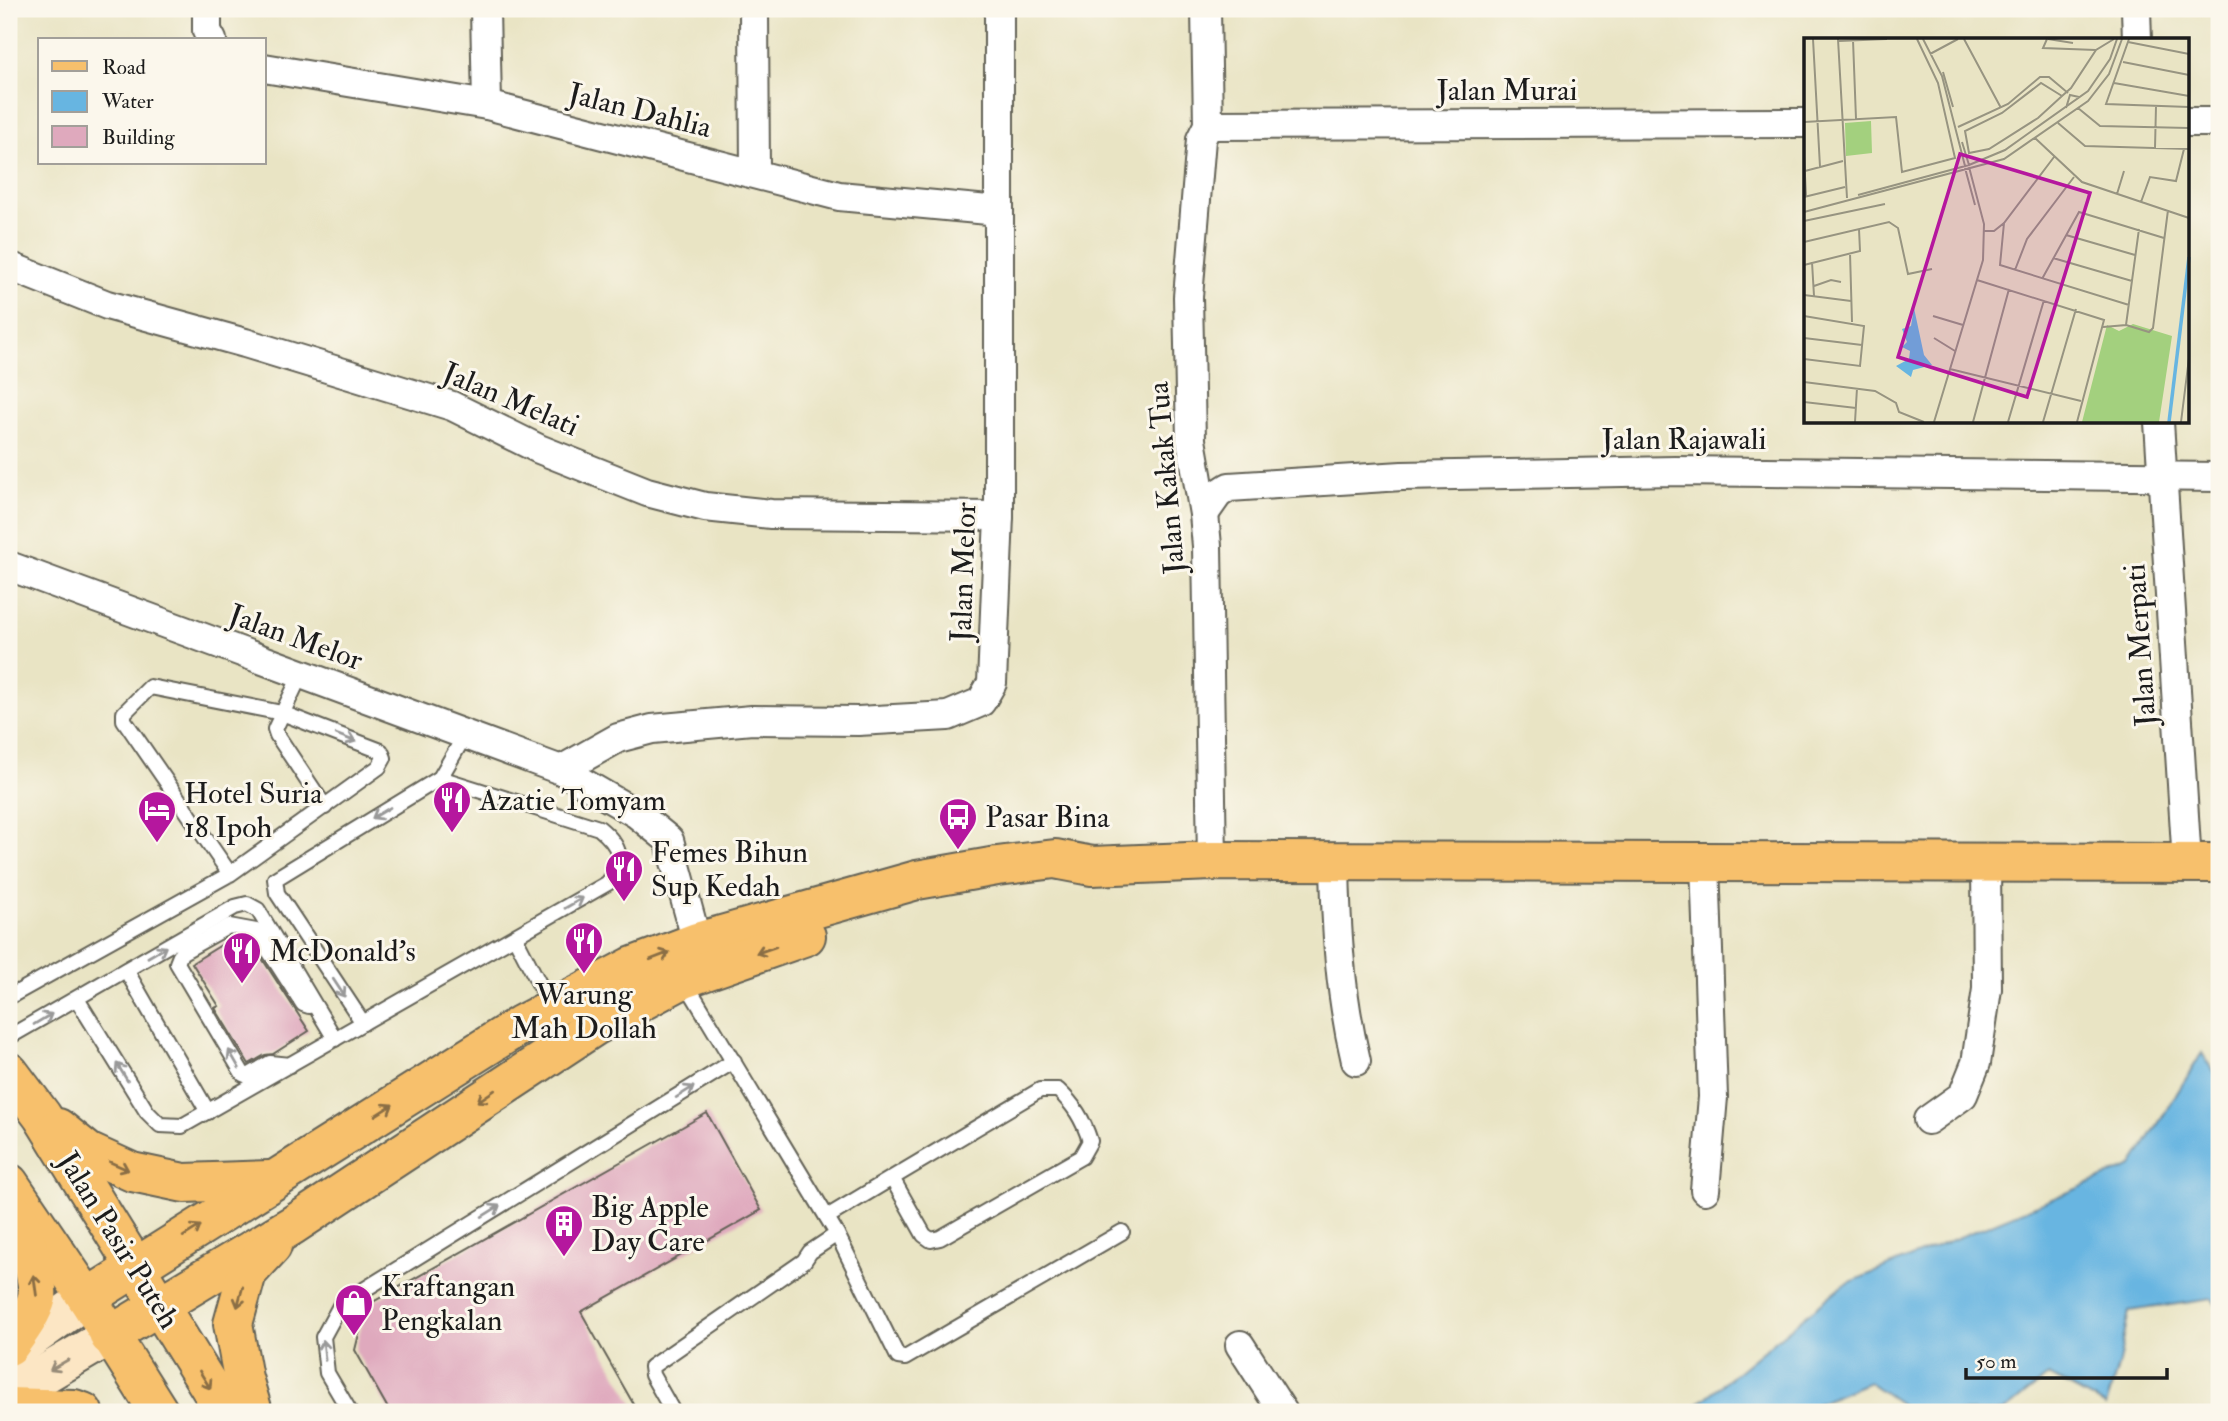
<svg xmlns="http://www.w3.org/2000/svg" width="2228" height="1421" viewBox="0 0 2228 1421" font-family="'IM FELL Double Pica',serif">
	<style>
		.water { fill: #67b5e1; stroke: #42687e; stroke-width: 2 }
		.building { fill: #dfa9bd }
		.lines { fill: none; stroke-linecap: round; stroke-linejoin: round }
		.lane-casing { stroke: #646257; stroke-width: 18 }
		.street-casing { stroke: #646257; stroke-width: 32 }
		.secondary-casing { stroke: #646257; stroke-width: 42 }
		.primary-casing { stroke: #646257; stroke-width: 42 }
		.lane { stroke: #fff; stroke-width: 14 }
		.street { stroke: #fff; stroke-width: 28 }
		.secondary { stroke: #fce6c4; stroke-width: 38 }
		.primary { stroke: #f7c06c; stroke-width: 38 }
		.oneway { stroke: #999 }
		.oneway2 { stroke: #8a6e44 }
		.oneway3 { stroke: #978b78 }
		.labels { text-anchor: middle; stroke-width: 6; stroke-linejoin: round; paint-order: stroke }
		.street-label { font-size: 30px; fill: #1c1c1c; stroke: #fbf7ec }
		.poi-label { font-size: 30px; fill: #1c1c1c; stroke: #fbf7ec; text-anchor: start }
		.inset-river { fill: none; stroke: #67b5e1; stroke-width: 3.5 }
		.inset-road { fill: none; stroke: #979481; stroke-width: 2 }
		.view { fill: #b5179e; fill-opacity: 0.15; stroke: #b5179e; stroke-width: 3.5 }
		.inset-edge { fill: none; stroke: #1c1c1c; stroke-width: 3.5 }
	</style>
	<rect width="100%" height="100%" fill="#fbf7ec"/>
	<filter id="ink" filterUnits="userSpaceOnUse"><feTurbulence type="fractalNoise" baseFrequency=".0143" numOctaves="2"/><feDisplacementMap in="SourceGraphic" scale="14" xChannelSelector="R" yChannelSelector="G"/><feConvolveMatrix kernelMatrix="1 2 1 2 8 2 1 2 1" color-interpolation-filters="sRGB"/></filter>
	<filter id="wash" filterUnits="userSpaceOnUse"><feTurbulence type="fractalNoise" baseFrequency=".00686" numOctaves="4" result="noise"/><feDisplacementMap in="SourceGraphic" scale="28" xChannelSelector="R" yChannelSelector="G"/><feGaussianBlur stdDeviation="1.57" result="paint"/><feColorMatrix in="noise" values="0 0 0 0 0 0 0 0 0 0 0 0 0 0 0 0 0 1.4 0 .05"/><feComposite in="paint" operator="in"/></filter>
	<g filter="url(#wash)">
		<rect width="100%" height="100%" fill="#e9e4c4"/>
		<polygon class="water" points="2202,1053 2219,1081 2219,1309 2212,1299 2129,1311 2119,1363 2106,1406 2049,1375 2003,1412 1912,1412 1869,1382 1797,1412 1691,1410 1843,1285 2132,1166"/>
		<g id="blocks">
			<g class="building">
				<polygon points="234,937 250,940 309,1031 273,1054 265,1055 249,1064 215,1008 219,1006 192,963"/>
				<polygon points="707,1113 761,1210 581,1312 638,1412 390,1412 355,1350 366,1306"/>
			</g>
		</g>
	</g>
	<g filter="url(#ink)">
		<use href="#blocks" fill-opacity="0" stroke="#646257" stroke-width="2"/>
		<g class="lines">
			<defs>
				<g id="lane">
					<polyline points="301,674 275,729 277,735 325,807"/>
					<polyline points="515,937 551,1007"/>
					<polyline points="126,970 208,1112"/>
					<polyline points="9,997 230,874 379,767 384,758 381,751 282,713 150,687 124,713 124,720 230,874"/>
					<path d="M77,999l70,113 13,13 22,1 426,-243c17,-24 13,-37 -9,-55l-159,-50"/>
					<polyline points="363,1023 277,893 275,879 440,778 465,735"/>
					<polyline points="9,1037 235,907 247,904 258,910 335,1039"/>
					<polyline points="290,1065 270,1063 248,1076 243,1074 177,963 181,953 229,926 256,931 303,1004 309,1006"/>
					<path d="M827,1217l65,-39 32,57 7,5 9,-2 141,-81 9,-16c-7,-22 -16,-36 -32,-51h-18l-148,88"/>
					<polyline points="837,1234 898,1357 905,1358 1122,1232"/>
					<polyline points="350,1412 327,1373 323,1337 341,1304 734,1061"/>
					<polyline points="673,1412 652,1375 651,1367 804,1261 810,1252 837,1234 684,980"/>
				</g>
				<g id="street">
					<polyline points="207,9 207,31 212,40"/>
					<polyline points="485,9 487,105"/>
					<polyline points="754,9 755,173"/>
					<polyline points="1206,9 1208,125 1201,139 1188,297 1191,440 1204,514 1207,546 1212,861"/>
					<polyline points="2136,9 2137,40"/>
					<polyline points="264,68 487,105 839,196 999,211"/>
					<polyline points="2188,122 2219,122"/>
					<polyline points="1208,125 1806,123"/>
					<polyline points="9,266 107,305 245,343 452,406 539,449 647,492 705,507 771,514 999,516"/>
					<polyline points="2159,422 2187,863"/>
					<polyline points="1204,514 1218,494 1229,487 1402,476 1675,471 2219,477"/>
					<polyline points="9,566 561,770 637,814 669,840 697,942"/>
					<polyline points="561,770 618,738 652,729 752,720 858,721 948,716 981,702 992,683 999,516 999,9"/>
					<path d="M1335,861c1,68 5,134 21,200"/>
					<polyline points="1928,1120 1963,1095 1976,1063 1987,989 1986,862"/>
					<polyline points="1705,1190 1713,1097 1705,862"/>
					<polyline points="1240,1345 1283,1412"/>
				</g>
				<g id="secondary">
					<polyline points="9,1354 87,1298"/>
					<polyline points="9,1395 109,1336"/>
				</g>
				<g id="primary">
					<polyline points="9,1072 42,1116 225,1412"/>
					<polyline points="58,1128 88,1152 132,1172 184,1183 270,1180"/>
					<polyline points="9,1183 87,1298 159,1412"/>
					<polyline points="87,1298 522,1024 631,967 697,942 917,880 997,866 1055,859 1092,866 1212,861 2219,863"/>
					<polyline points="109,1336 293,1225 595,1026 683,979 806,936"/>
					<path d="M9,1346c10,-14 24,-32 28,-49 3,-15 -14,-67 -20,-82"/>
					<polyline points="9,1407 74,1409 83,1412"/>
					<polyline points="253,1412 243,1378 233,1324 247,1273 272,1246"/>
				</g>
			</defs>
			<use href="#lane" class="lane-casing"/>
			<use href="#street" class="street-casing"/>
			<use href="#secondary" class="secondary-casing"/>
			<use href="#primary" class="primary-casing"/>
			<use href="#lane" class="lane"/>
			<use href="#street" class="street"/>
			<use href="#secondary" class="secondary"/>
			<use href="#primary" class="primary"/>
		</g>
		<defs><path id="oneway-shaft" d="M-6 0H5M1.5-3L5.5 0L1.5 3" fill="none" stroke-width="1.6" stroke-linecap="round" stroke-linejoin="round" transform="scale(1.75)"/></defs>
		<g class="oneway">
			<use href="#oneway-shaft" transform="translate(346 738) rotate(21)"/>
			<use href="#oneway-shaft" transform="translate(381 813) rotate(149)"/>
			<use href="#oneway-shaft" transform="translate(574 903) rotate(-30)"/>
			<use href="#oneway-shaft" transform="translate(157 952) rotate(-30)"/>
			<use href="#oneway-shaft" transform="translate(339 988) rotate(57)"/>
			<use href="#oneway-shaft" transform="translate(43 1019) rotate(-31)"/>
			<use href="#oneway-shaft" transform="translate(234 1059) rotate(-120)"/>
			<use href="#oneway-shaft" transform="translate(122 1072) rotate(-122)"/>
			<use href="#oneway-shaft" transform="translate(685 1092) rotate(-32)"/>
			<use href="#oneway-shaft" transform="translate(491 1211) rotate(-32)"/>
			<use href="#oneway-shaft" transform="translate(324 1350) rotate(-96)"/>
		</g>
		<g class="oneway2">
			<use href="#oneway-shaft" transform="translate(766 950) rotate(161)"/>
			<use href="#oneway-shaft" transform="translate(660 956) rotate(-21)"/>
			<use href="#oneway-shaft" transform="translate(486 1096) rotate(146)"/>
			<use href="#oneway-shaft" transform="translate(384 1110) rotate(-32)"/>
			<use href="#oneway-shaft" transform="translate(119 1166) rotate(24)"/>
			<use href="#oneway-shaft" transform="translate(192 1231) rotate(-32)"/>
			<use href="#oneway-shaft" transform="translate(35 1285) rotate(-98)"/>
			<use href="#oneway-shaft" transform="translate(240 1297) rotate(105)"/>
			<use href="#oneway-shaft" transform="translate(205 1380) rotate(58)"/>
		</g>
		<use class="oneway3" href="#oneway-shaft" transform="translate(59 1365) rotate(150)"/>
	</g>
	<defs>
		<symbol id="restaurant-pin" viewBox="-11 -11 22 30"><path d="M0 17L-7.5 6A9.5 9.5 0 1 1 7.5 6Z" fill="#b5179e" stroke="#fbf7ec"/><path d="M-5-6h1v4h1v-4h1v4h1v-4h1v5L-1.5 .5V6h-2V.5L-5-1ZM5-6V6H3V1.5H1.5Q1.5-4 5-6Z" fill="#fff"/></symbol>
		<symbol id="hotel-pin" viewBox="-11 -11 22 30"><path d="M0 17L-7.5 6A9.5 9.5 0 1 1 7.5 6Z" fill="#b5179e" stroke="#fbf7ec"/><path d="M-6-4.5h1.5V1H6V5H4.5V3h-9V5H-6ZM-4 0a1.8 1.8 0 1 1 3.6 0ZM.5 0V-2.5h3Q6-2.5 6 0Z" fill="#fff"/></symbol>
		<symbol id="bus-pin" viewBox="-11 -11 22 30"><path d="M0 17L-7.5 6A9.5 9.5 0 1 1 7.5 6Z" fill="#b5179e" stroke="#fbf7ec"/><path d="M-5-6H5V4H4V6H2V4H-2V6H-4V4H-5ZM-3.5-4V0h7V-4ZM-3.5 1.2v1.5H-2V1.2ZM2 1.2v1.5H3.5V1.2Z" fill="#fff"/></symbol>
		<symbol id="building-pin" viewBox="-11 -11 22 30"><path d="M0 17L-7.5 6A9.5 9.5 0 1 1 7.5 6Z" fill="#b5179e" stroke="#fbf7ec"/><path d="M-4-6H4V6H1V3H-1V6H-4ZM-2.5-4.3h1.7v1.8h-1.7ZM.8-4.3h1.7v1.8H.8ZM-2.5-1h1.7V.8h-1.7ZM.8-1h1.7V.8H.8Z" fill="#fff"/></symbol>
		<symbol id="shop-pin" viewBox="-11 -11 22 30"><path d="M0 17L-7.5 6A9.5 9.5 0 1 1 7.5 6Z" fill="#b5179e" stroke="#fbf7ec"/><path d="M-5-2.5h2.3a2.7 3.5 0 0 1 5.4 0H5L5.5 6h-11ZM-1.5-2.5h3a1.5 2.3 0 0 0-3 0Z" fill="#fff"/></symbol>
	</defs>
	<g fill-rule="evenodd">
		<use href="#restaurant-pin" x="430" y="778" width="44" height="60"/>
		<use href="#hotel-pin" x="135" y="788" width="44" height="60"/>
		<use href="#bus-pin" x="936" y="795" width="44" height="60"/>
		<use href="#restaurant-pin" x="602" y="847" width="44" height="60"/>
		<use href="#restaurant-pin" x="562" y="919" width="44" height="60"/>
		<use href="#restaurant-pin" x="220" y="929" width="44" height="60"/>
		<use href="#building-pin" x="542" y="1202" width="44" height="60"/>
		<use href="#shop-pin" x="332" y="1281" width="44" height="60"/>
	</g>
	<g class="labels">
		<g class="street-label">
			<text x="1507" y="100">Jalan Murai</text>
			<text transform="translate(640 110) rotate(14)" y="10">Jalan Dahlia</text>
			<text transform="translate(511 399) rotate(23)" y="10">Jalan Melati</text>
			<text x="1684" y="449">Jalan Rajawali</text>
			<text transform="translate(1166 478) rotate(-95)" y="10">Jalan Kakak Tua</text>
			<text transform="translate(963 572) rotate(-88)" y="10">Jalan Melor</text>
			<text transform="translate(296 637) rotate(20)" y="10">Jalan Melor</text>
			<text transform="translate(2140 645) rotate(-94)" y="10">Jalan Merpati</text>
			<text transform="translate(119 1240) rotate(58)" y="10">Jalan Pasir Puteh</text>
		</g>
		<g class="poi-label">
			<text x="184" y="803">Hotel Suria<tspan x="184" dy="34">18 Ipoh</tspan></text>
			<text x="479" y="810">Azatie Tomyam</text>
			<text x="985" y="827">Pasar Bina</text>
			<text x="651" y="862">Femes Bihun<tspan x="651" dy="34">Sup Kedah</tspan></text>
			<text x="269" y="961">McDonald's</text>
			<text x="584" y="1004" text-anchor="middle">Warung<tspan x="584" dy="34">Mah Dollah</tspan></text>
			<text x="591" y="1217">Big Apple<tspan x="591" dy="34">Day Care</tspan></text>
			<text x="381" y="1296">Kraftangan<tspan x="381" dy="34">Pengkalan</tspan></text>
		</g>
	</g>
	<g transform="translate(1804 38)">
		<rect width="385" height="385" fill="#e9e4c4"/>
		<path d="M67,83l1,32 -26,3 -1,-33zM329,286l39,12 -13,86h-77l25,-97 12,6z" fill="#a3d07e"/>
		<path d="M110,270l10,47 8,10 -19,5 -2,7 -15,-11 13,-7 1,-8 -8,-4 5,-5 -5,-13 9,-3z" fill="#67b5e1"/>
		<path class="inset-river" d="M365,384l20,-165"/>
		<path class="inset-road" d="M9,1l7,128M34,1l9,159M119,1l19,37 23,90M160,1l37,69M243,1l-4,9 53,2M244,1l25,4M325,1l-23,65 83,3M49,2l3,79M35,3l48,-2M324,4l61,12M126,16l28,-15M319,24l66,13M139,34l10,35M310,45l75,13M258,58l-21,-13 -39,30 -37,18 4,22 20,-4 49,-31 24,-22 9,-8 25,-38 18,-11M262,70l4,-13 9,2M274,70l22,18 89,2M0,84l92,-5 6,55 53,-14 -17,-75 -21,-44M254,85l27,23 104,3M154,89l50,-23 32,-27h9l19,16M231,100l47,44 107,36M158,104l7,23M351,110l1,-42M0,118l2,40M161,130l10,37M1,133l38,-10M313,156l7,-23M54,157l111,-30 36,-15 83,-59 22,-32 7,-20M0,159l41,-10M337,164l9,-25 26,4 8,-32M0,174l200,-53 84,-58 21,-27 13,-35M0,183l81,-17M200,185l-4,42 129,40M180,193h10l10,-8 50,-66M262,197l69,20M0,204l85,-20 9,6 10,46 24,-5M46,215l2,69M249,220l79,23M8,224l2,34M0,227l56,-14 -1,-22M211,232l12,-31 47,-62M238,241l37,-67 85,26M173,242l127,40 -27,102M10,248l17,-6 10,2M0,257l47,6M0,278l60,10 -4,40 -56,-7M129,278l30,9M322,287l23,7 4,-4 15,-118M299,289l23,-2 13,-96M0,300l58,7M130,300l21,13M146,331l131,32M0,344l71,9 21,12 3,9 25,10M0,364l52,6M51,384l2,-34M130,384l49,-162 1,-36 -15,-57M169,384l36,-133M204,384l36,-122M239,384l33,-113M377,384l8,-64"/>
		<path class="view" d="M156,116l130,39 -63,204 -129,-40z"/>
		<rect width="385" height="385" class="inset-edge"/>
	</g>
	<rect width="2228" height="1421" fill="none" stroke="#fbf7ec" stroke-width="35"/>
	<rect x="38" y="38" width="228" height="126" fill="#fbf7ec" stroke="#a29f99" stroke-width="2"/>
	<rect x="52" y="61" width="35" height="10" fill="#f7c06c" stroke="#a29f99" stroke-width="2"/>
	<text x="102" y="74" font-size="21" fill="#1c1c1c">Road</text>
	<rect x="52" y="91" width="35" height="21" fill="#67b5e1" stroke="#a29f99" stroke-width="2"/>
	<text x="102" y="108" font-size="21" fill="#1c1c1c">Water</text>
	<rect x="52" y="126" width="35" height="21" fill="#dfa9bd" stroke="#a29f99" stroke-width="2"/>
	<text x="102" y="144" font-size="21" fill="#1c1c1c">Building</text>
	<path d="M1966 1368v10h201v-10" fill="none" stroke="#1c1c1c" stroke-width="3.5"/>
	<text x="1976" y="1368" font-size="21" fill="#1c1c1c" stroke="#fbf7ec" stroke-width="5" paint-order="stroke">50 m</text>
</svg>
